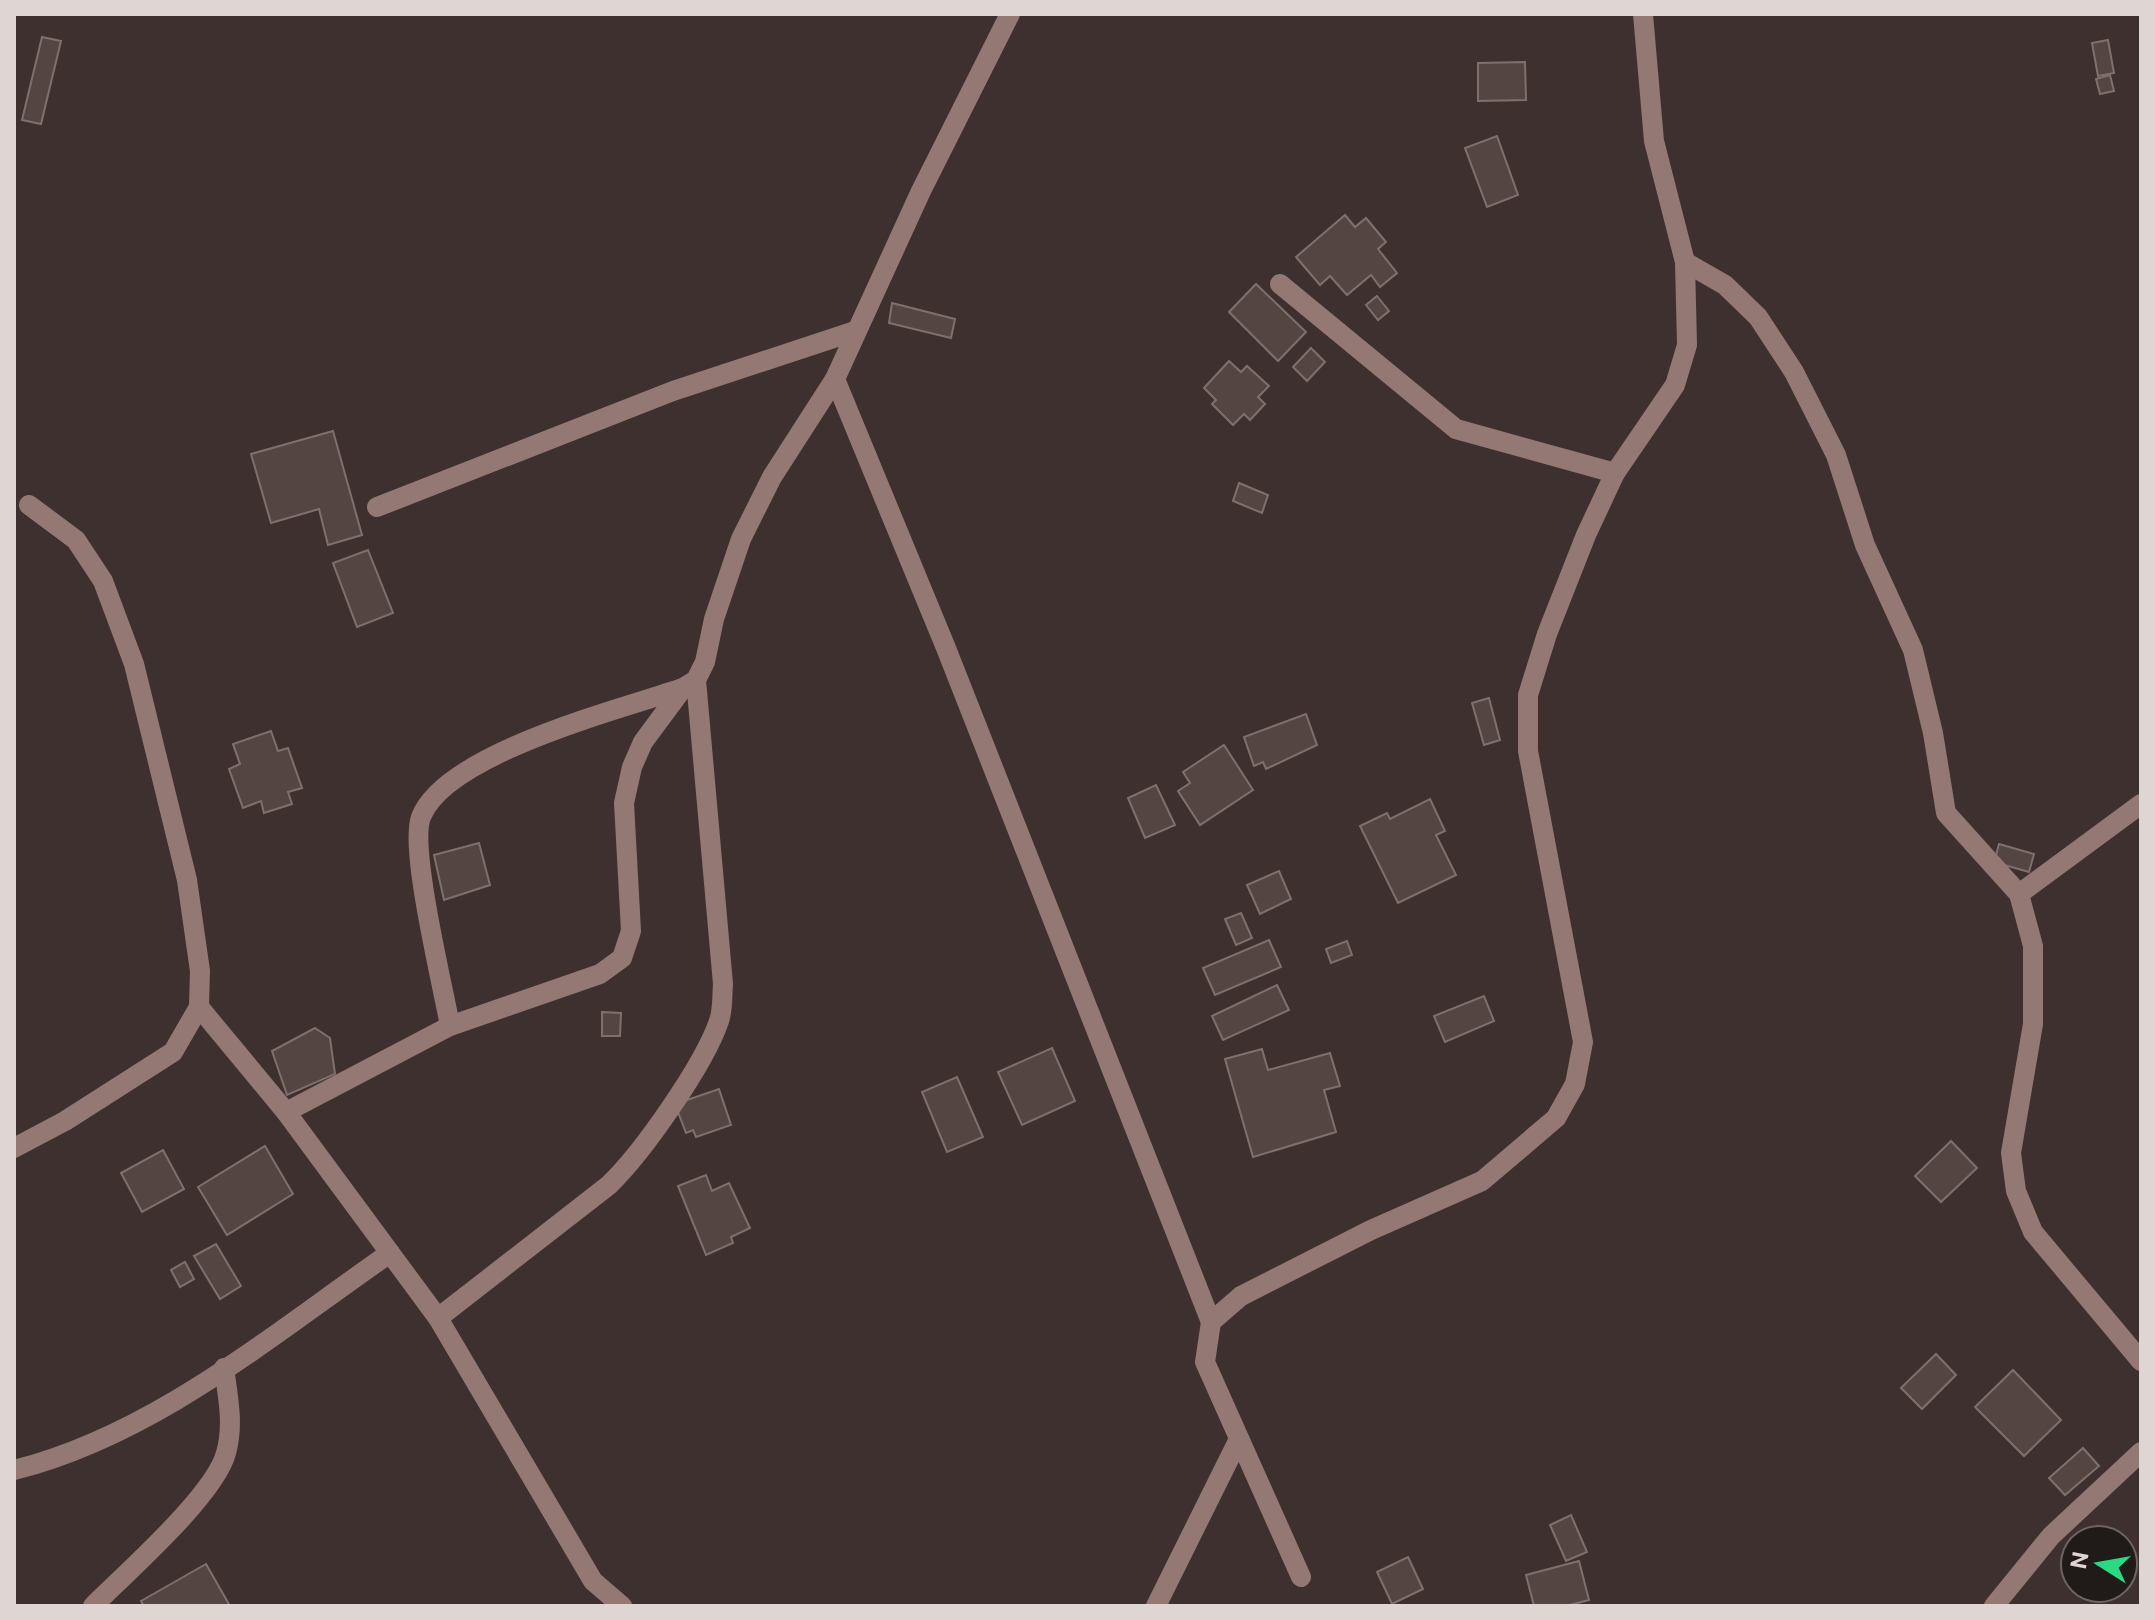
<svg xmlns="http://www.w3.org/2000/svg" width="2155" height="1620" viewBox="0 0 2155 1620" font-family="'Public Sans',sans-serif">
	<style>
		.building { fill: #544543; stroke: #7f6f6d; stroke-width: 2 }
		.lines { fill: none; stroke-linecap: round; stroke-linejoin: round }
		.minor { stroke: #937874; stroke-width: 20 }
	</style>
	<rect width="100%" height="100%" fill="#3e302e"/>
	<g class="building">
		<polygon points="42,37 61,41 41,124 22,120"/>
		<polygon points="2108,40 2114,73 2098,76 2092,43"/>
		<polygon points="1525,62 1526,100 1478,101 1478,63"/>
		<polygon points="2110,75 2114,91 2100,94 2096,79"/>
		<polygon points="1497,136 1518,195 1487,207 1465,148"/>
		<polygon points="1345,215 1355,227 1366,218 1386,242 1378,249 1397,273 1380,287 1371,275 1347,295 1330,276 1320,285 1296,257"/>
		<polygon points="1256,284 1306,332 1278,361 1229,312"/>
		<polygon points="1377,296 1389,311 1378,320 1366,305"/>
		<polygon points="892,303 955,319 951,338 889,323"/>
		<polygon points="1311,348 1325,362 1307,381 1293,367"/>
		<polygon points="1229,361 1241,372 1247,366 1269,386 1258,397 1265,404 1250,420 1244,414 1233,425 1212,404 1216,400 1204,388"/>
		<polygon points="333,431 362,535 328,545 319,509 271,523 251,454"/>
		<polygon points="1239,483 1268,495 1262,513 1233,501"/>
		<polygon points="368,550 393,613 357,627 333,563"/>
		<polygon points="1489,698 1500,740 1484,745 1472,703"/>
		<polygon points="1306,714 1317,745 1266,769 1263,762 1254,766 1244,737"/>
		<polygon points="271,731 278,751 288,748 302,788 288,792 292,804 264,813 261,801 243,808 229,769 240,764 233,744"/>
		<polygon points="1224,745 1253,790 1200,825 1178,791 1190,783 1183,772"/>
		<polygon points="1156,785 1175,825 1145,838 1128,798"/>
		<polygon points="1430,799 1445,831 1436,835 1456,875 1398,903 1360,826 1387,813 1390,819"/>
		<polygon points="479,843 490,885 444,900 434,855"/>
		<polygon points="1999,844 2034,854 2029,872 1994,862"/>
		<polygon points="1279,871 1291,899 1260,914 1247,885"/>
		<polygon points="1241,913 1252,938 1236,945 1225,919"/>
		<polygon points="1269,940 1281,967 1215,995 1203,968"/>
		<polygon points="1347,941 1352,955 1331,963 1326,949"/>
		<polygon points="1277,985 1289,1010 1223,1040 1212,1016"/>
		<polygon points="1484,996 1494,1021 1445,1042 1434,1016"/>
		<polygon points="602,1012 621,1013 620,1036 602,1036"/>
		<polygon points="315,1028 330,1038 335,1074 287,1095 272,1051"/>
		<polygon points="1052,1048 1075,1101 1022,1125 998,1072"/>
		<polygon points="1262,1049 1268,1070 1330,1053 1340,1086 1324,1090 1336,1132 1253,1157 1225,1059"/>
		<polygon points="957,1077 983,1137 947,1152 922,1092"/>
		<polygon points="719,1089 731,1125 696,1137 693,1130 686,1133 675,1104"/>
		<polygon points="1951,1141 1977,1168 1941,1202 1915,1176"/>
		<polygon points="265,1146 293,1194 227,1235 198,1187"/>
		<polygon points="163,1150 184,1189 142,1212 121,1173"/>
		<polygon points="706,1175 712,1191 729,1183 750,1228 731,1237 733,1243 706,1255 678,1186"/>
		<polygon points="216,1244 241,1286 220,1299 194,1256"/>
		<polygon points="185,1262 194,1279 180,1287 171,1270"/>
		<polygon points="1936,1354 1956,1375 1922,1409 1901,1388"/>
		<polygon points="2013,1370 2061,1420 2024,1456 1975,1407"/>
		<polygon points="2083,1448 2099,1466 2065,1495 2049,1478"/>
		<polygon points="1571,1515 1587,1552 1566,1561 1550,1525"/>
		<polygon points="1408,1557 1423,1589 1392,1604 1377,1572"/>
		<polygon points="1579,1561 1589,1600 1566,1606 1534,1606 1526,1575"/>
		<polygon points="206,1564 230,1606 144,1606 141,1601"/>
	</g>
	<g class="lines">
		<g class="minor">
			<polyline points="1685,262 1725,285 1758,317 1794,372 1836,455 1865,545 1913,650 1933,733 1946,813 2019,894 2033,946 2033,1024 2011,1153 2016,1191 2033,1232 2141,1361"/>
			<polyline points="1280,284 1456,429 1615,473"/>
			<polyline points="835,379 946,648 1211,1322"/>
			<polyline points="377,507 673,391 855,331"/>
			<polyline points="2019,894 2141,804"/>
			<polyline points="199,1007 286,1112 438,1318 593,1581 622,1606"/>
			<path d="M450,1026c-7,-40 -41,-178 -29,-209 25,-64 200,-108 262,-129l13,-8 9,-18 9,-43 27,-80 31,-62 63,-98 86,-188 89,-177"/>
			<polyline points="286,1112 450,1026 600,974 622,958 631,931 624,803 632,767 643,742 683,688"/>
			<polyline points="14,1148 65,1121 173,1052 199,1007 200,971 187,880 134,664 103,581 76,540 29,505"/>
			<path d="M438,1318l171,-133c34,-33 95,-120 110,-164 4,-11 3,-25 4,-37l-27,-304"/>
			<path d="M14,1470c140,-35 259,-136 376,-217"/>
			<polyline points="1301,1577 1205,1362 1211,1322 1241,1296 1371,1230 1482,1181 1556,1118 1575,1084 1583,1042 1528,751 1528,695 1547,634 1586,535 1615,473 1675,385 1687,345 1685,262 1654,141 1643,14"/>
			<path d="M93,1606c33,-33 122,-111 133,-153 8,-28 2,-56 -2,-85"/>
			<polyline points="1156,1606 1239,1439"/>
			<polyline points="1994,1606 2051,1536 2141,1452"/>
		</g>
	</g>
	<rect width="2155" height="1620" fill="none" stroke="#dfd6d4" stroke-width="32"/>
	<g transform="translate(2099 1564) rotate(281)"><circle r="38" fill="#201a19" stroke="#6c6564" stroke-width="2"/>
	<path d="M0-6L14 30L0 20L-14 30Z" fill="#2bd884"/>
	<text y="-12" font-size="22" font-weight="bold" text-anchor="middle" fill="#dfd6d4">N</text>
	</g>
</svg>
